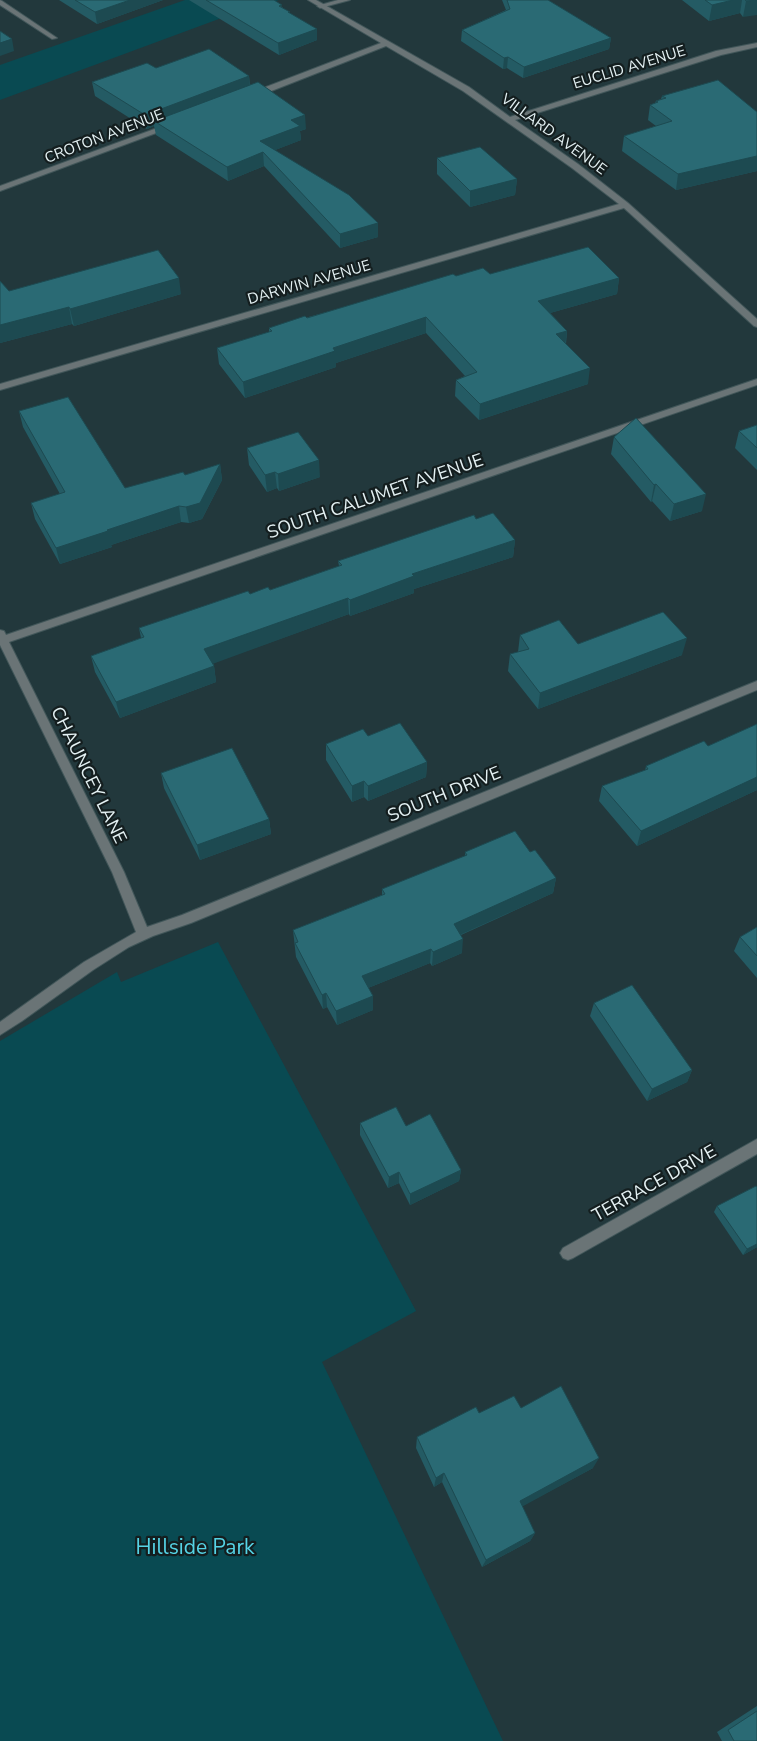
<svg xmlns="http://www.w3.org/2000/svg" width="757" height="1741" viewBox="0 0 757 1741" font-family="'Nunito Sans',sans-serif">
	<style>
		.green { fill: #094a52 }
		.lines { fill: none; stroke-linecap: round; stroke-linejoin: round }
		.service-casing { stroke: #415659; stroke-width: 2 }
		.minor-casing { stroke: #415659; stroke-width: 2 }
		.service { fill: #6a7476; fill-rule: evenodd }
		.minor { fill: #6a7476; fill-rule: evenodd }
		.wall { fill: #245b64 }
		.shaded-wall { fill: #1d4a51 }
		.building { fill: #2a6a74; stroke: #1d4a51 }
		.labels { text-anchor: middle; stroke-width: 4.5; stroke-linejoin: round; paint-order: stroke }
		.far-street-label { font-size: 15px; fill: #e4f1f3; stroke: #141e1f }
		.street-label { font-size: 18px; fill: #e4f1f3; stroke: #141e1f }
		.near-park-label { font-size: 21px; fill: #55d3e5; stroke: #141e1f }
	</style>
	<rect width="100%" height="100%" fill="#22383c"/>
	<g class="green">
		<polygon points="185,0 279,0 235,13 0,100 0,65"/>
		<polygon points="218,942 416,1311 322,1362 503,1741 0,1741 0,1041 117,972 121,982"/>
	</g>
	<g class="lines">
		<defs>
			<polygon id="service" points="338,0 350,0 320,8 317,6"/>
			<g id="minor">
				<polygon points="0,0 2,1 57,38 52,39 0,5"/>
				<polygon points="308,0 316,0 469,87 510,117 716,51 757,43 757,47 721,55 515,120 578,164 628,203 757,319 757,327 754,326 624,208 0,390 0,384 619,204 572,168 463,91 386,46 256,97 250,97 250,93 381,43"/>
				<polygon points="168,124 175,126 0,191 0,186"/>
				<polygon points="757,379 757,385 9,642 124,872 147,927 182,915 757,681 757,690 191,923 153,936 129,947 93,970 22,1021 0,1035 0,1022 84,962 136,932 112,872 0,645 0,630 4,631 6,635"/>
				<polygon points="757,1139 757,1154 573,1258 568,1260 563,1258 560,1253 563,1248"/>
			</g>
		</defs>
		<use href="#service" class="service-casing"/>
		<use href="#minor" class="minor-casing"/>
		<use href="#service" class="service"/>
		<use href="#minor" class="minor"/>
	</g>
	<g class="wall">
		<polygon points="59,0 163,0 97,24"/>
		<polygon points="189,0 274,0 290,14 317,40 279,55"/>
		<polygon points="502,0 548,0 611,38 609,49 523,78 507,68 503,69 461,41 462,30 506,10"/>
		<polygon points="682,0 757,0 743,17 740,13 709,21"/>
		<polygon points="156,68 249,76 250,85 306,129 300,131 301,140 275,150 378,237 340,248 264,166 228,181 156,135 154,126 147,129 95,96 92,82"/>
		<polygon points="662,96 757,112 757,171 676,190 622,151 624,136 656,126 648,120 650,105 655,103 656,101 661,99"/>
		<polygon points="437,158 517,179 515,195 470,207 437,174"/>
		<polygon points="490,274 619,278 617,294 550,313 567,331 566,344 588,384 479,420 455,396 456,380 465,376 426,333 336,363 336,367 245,398 219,364 217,348 269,332 269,328 456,276"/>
		<polygon points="0,281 9,291 181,294 74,326 72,324 0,343"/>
		<polygon points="19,411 125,488 185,475 220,464 222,480 202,519 189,523 181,522 111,545 112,547 60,564 35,519 31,503 60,494 23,427"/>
		<polygon points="757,425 757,470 735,448 739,431"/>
		<polygon points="614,437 702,511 670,521 652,501 651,502 611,454"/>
		<polygon points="247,448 320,477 279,491 277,488 267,492 249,465"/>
		<polygon points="476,519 515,540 513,557 414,589 414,593 350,616 349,614 213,663 214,666 216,682 120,718 95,672 91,656 141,638 139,628 250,594 270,590 339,566 338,561"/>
		<polygon points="520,635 578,644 682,655 538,709 508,671 510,654 518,652"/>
		<polygon points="757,724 757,790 637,846 599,801 602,786 645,771 646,766 708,746"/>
		<polygon points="368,736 427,762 426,777 368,801 364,797 352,802 326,760 326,744"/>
		<polygon points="161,773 269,819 271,834 200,860 164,788"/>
		<polygon points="465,852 530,852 556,878 553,893 461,935 462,953 432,966 430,963 368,988 373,1010 337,1025 327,1007 323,1009 296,957 293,930 382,895 382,889 465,856"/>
		<polygon points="757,927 757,978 734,951 740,937"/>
		<polygon points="594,1003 692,1070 687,1082 647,1101 590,1016"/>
		<polygon points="360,1123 406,1126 461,1170 459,1181 410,1205 399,1183 388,1188 360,1135"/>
		<polygon points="717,1206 757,1247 743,1255 714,1212"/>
		<polygon points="521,1408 593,1468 522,1506 535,1533 530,1541 482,1567 442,1482 434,1487 416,1448 417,1437 479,1413"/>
		<polygon points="757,1706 757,1741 722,1741 717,1732"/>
	</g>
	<g class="shaded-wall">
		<polygon points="130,0 163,0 97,24 95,12"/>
		<polygon points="733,0 742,0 740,13 709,21 712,5"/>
		<polygon points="757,0 757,15 743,17 746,1"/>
		<polygon points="317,29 317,40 279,55 278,43"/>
		<polygon points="611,38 609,49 523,78 524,67"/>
		<polygon points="12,39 14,51 0,56 0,43"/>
		<polygon points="508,57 507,68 503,69 504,58"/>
		<polygon points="249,76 250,90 154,121 154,126 147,129 145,115"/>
		<polygon points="305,115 306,129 300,131 301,140 265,154 263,152 264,166 228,181 227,167 260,141 291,120"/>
		<polygon points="757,156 757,171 676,190 678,174"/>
		<polygon points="517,179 515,195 470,207 470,191"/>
		<polygon points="378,223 378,237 340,248 340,234"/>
		<polygon points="179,278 181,294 74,326 70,309"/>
		<polygon points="619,278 617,294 536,317 538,301"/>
		<polygon points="69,307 72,324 0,343 0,325"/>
		<polygon points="426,317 426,333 336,363 336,367 245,398 243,382 333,348"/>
		<polygon points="567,331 565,347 556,334"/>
		<polygon points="590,368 588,384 479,420 480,404"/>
		<polygon points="319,460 320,477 279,491 278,474"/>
		<polygon points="220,464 222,480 202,519 189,523 186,507"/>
		<polygon points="275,472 277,488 267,492 265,475"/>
		<polygon points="656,484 652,501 651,502 654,485"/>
		<polygon points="706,494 702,511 670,521 674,504"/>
		<polygon points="179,506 181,522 111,545 112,547 60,564 56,548 107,530"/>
		<polygon points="515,540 513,557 414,589 414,593 350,616 350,600 412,574"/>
		<polygon points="348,598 349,614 207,666 204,649"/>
		<polygon points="687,638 682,655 538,709 540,693"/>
		<polygon points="214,666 216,682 120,718 116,702"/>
		<polygon points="427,762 426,777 368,801 368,786"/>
		<polygon points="757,777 757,790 637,846 641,831"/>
		<polygon points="364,781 364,797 352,802 352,786"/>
		<polygon points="269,819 271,834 200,860 197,845"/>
		<polygon points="556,878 553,893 453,938 454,924"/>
		<polygon points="463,939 462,953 432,966 433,952"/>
		<polygon points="431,949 430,963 363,990 362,976"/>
		<polygon points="326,993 327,1007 323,1009 322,995"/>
		<polygon points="373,996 373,1010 337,1025 336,1011"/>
		<polygon points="692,1070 687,1082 647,1101 652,1089"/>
		<polygon points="461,1170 459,1181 410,1205 410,1194"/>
		<polygon points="399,1172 399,1183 388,1188 389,1177"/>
		<polygon points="757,1244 757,1247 743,1255 747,1249"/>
		<polygon points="599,1458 593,1468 516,1510 520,1501"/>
		<polygon points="444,1473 442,1482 434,1487 436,1478"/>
		<polygon points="535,1533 530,1541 482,1567 486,1560"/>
	</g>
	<g class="building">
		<polygon points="75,0 130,0 95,12"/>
		<polygon points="206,0 274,0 282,5 279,6 290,12 288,12 317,29 278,43"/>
		<polygon points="507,0 548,0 611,38 524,67 508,57 504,58 462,30 510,9"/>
		<polygon points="705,0 733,0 712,5"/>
		<polygon points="745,0 757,0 746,1"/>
		<polygon points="0,31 12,39 0,43"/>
		<polygon points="209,49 249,76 145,115 92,82 147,63 156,68"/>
		<polygon points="718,80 757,112 757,156 678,174 624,136 672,121 650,105 658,102 656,101 666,98 662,96"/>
		<polygon points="258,82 305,115 291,120 300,126 260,141 349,195 378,223 340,234 263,152 227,167 154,121"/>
		<polygon points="480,147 517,179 470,191 437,158"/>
		<polygon points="588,247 619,278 538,301 567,331 556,334 590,368 480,404 456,380 477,372 426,317 333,348 335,351 243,382 217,348 272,331 269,328 305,316 307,318 453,274 456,276 483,268 490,274"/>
		<polygon points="158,250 179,278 70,309 69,307 0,325 0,281 9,291"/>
		<polygon points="68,397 125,488 183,472 185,475 220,464 200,503 186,507 179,506 107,530 108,531 56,548 31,503 65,492 19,411"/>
		<polygon points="636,418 706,494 674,504 656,484 654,485 614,437"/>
		<polygon points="757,425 757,448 739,431"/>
		<polygon points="298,432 319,460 278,474 275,472 265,475 247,448"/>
		<polygon points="493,513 515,540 412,574 414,576 350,600 348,598 204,649 214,666 116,702 91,656 144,637 139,628 248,591 250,594 268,587 270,590 342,565 338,561 474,515 476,519"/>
		<polygon points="663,612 687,638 540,693 510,654 529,649 520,635 559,620 578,644"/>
		<polygon points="400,723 427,762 368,786 364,781 352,786 326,744 363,729 368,736"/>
		<polygon points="757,724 757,777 641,831 602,786 648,769 646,766 704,741 708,746"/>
		<polygon points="232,748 269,819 197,845 161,773"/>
		<polygon points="515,831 530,852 535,850 556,878 454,924 463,939 433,952 431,949 362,976 373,996 336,1011 326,993 322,995 295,943 298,942 293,930 385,894 382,889 467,855 465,852"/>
		<polygon points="757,927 757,956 740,937"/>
		<polygon points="632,985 692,1070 652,1089 594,1003"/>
		<polygon points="396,1107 406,1126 430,1114 461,1170 410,1194 399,1172 389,1177 360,1123"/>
		<polygon points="756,1186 757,1187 757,1244 747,1249 717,1206"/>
		<polygon points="561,1386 599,1458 520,1501 535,1533 486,1560 444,1473 436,1478 417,1437 476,1407 479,1413 514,1396 521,1408"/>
		<polygon points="757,1711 757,1741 734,1741 728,1730"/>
	</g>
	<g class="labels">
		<g class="far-street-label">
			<text transform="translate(629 67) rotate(-17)" y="5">EUCLID AVENUE</text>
			<text transform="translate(554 134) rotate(36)" y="5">VILLARD AVENUE</text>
			<text transform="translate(104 136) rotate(-21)" y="5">CROTON AVENUE</text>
			<text transform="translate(309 282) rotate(-16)" y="5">DARWIN AVENUE</text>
		</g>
		<g class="street-label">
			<text transform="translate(375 496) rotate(-19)" y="6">SOUTH CALUMET AVENUE</text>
			<text transform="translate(89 775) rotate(64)" y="6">CHAUNCEY LANE</text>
			<text transform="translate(444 794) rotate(-22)" y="6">SOUTH DRIVE</text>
			<text transform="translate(654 1183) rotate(-29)" y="6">TERRACE DRIVE</text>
		</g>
		<g class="near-park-label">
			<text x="195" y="1554">Hillside Park</text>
		</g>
	</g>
</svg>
